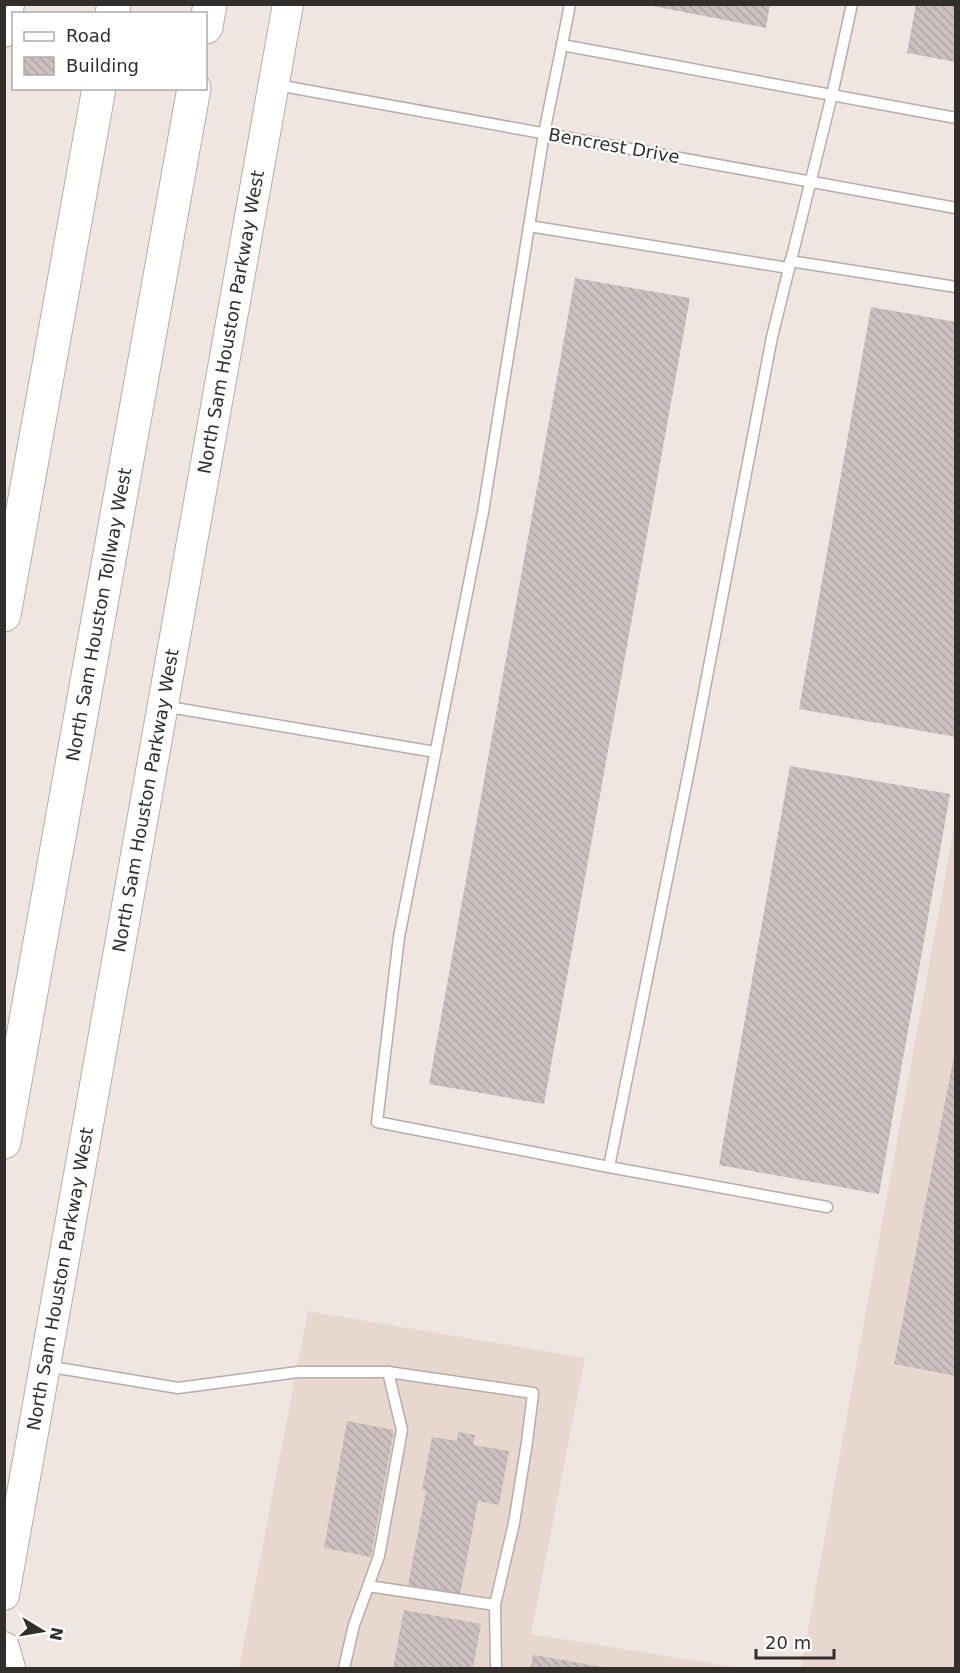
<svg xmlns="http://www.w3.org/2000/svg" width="960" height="1673" viewBox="0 0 960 1673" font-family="'DejaVu Sans',sans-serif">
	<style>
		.built { fill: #e8d7ce }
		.building { fill: url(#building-back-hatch) }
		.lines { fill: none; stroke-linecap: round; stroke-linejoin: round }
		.service-casing { stroke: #b6aca8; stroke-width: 13 }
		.secondary-casing { stroke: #b6aca8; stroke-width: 32 }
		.motorway-casing { stroke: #b6aca8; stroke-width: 35 }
		.service { stroke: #fff; stroke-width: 10 }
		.secondary { stroke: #fff; stroke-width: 30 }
		.motorway { stroke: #fff; stroke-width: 33 }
		.labels { text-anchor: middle; stroke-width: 4.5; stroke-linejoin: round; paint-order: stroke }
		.street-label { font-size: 18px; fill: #322e2c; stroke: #fff }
	</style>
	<defs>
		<pattern id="building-back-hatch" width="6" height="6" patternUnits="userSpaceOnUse" patternTransform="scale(1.5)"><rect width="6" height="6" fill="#cbc0bf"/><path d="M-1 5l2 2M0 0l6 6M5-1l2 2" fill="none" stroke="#afa5a4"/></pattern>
	</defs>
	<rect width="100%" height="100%" fill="#f0e6e1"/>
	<g class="built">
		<polygon points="955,823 955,1668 801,1668"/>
		<polygon points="308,1311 585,1358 531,1634 741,1668 239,1668"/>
	</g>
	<g class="building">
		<polygon points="642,4 770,4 766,28"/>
		<polygon points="916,4 956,4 956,62 907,53"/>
		<polygon points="575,278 690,298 544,1104 429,1084"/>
		<polygon points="871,307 956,322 956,737 799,709"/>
		<polygon points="790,766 950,794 879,1194 719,1165"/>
		<polygon points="954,1056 956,1056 956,1376 894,1364"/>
		<polygon points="347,1421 394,1430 371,1557 324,1548"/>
		<polygon points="458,1432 475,1435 473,1445 509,1451 499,1505 478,1501 460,1595 408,1585 426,1491 422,1490 432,1437 457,1441"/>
		<polygon points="404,1610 481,1624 473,1668 393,1668"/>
		<polygon points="533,1655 602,1667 601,1668 531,1668"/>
	</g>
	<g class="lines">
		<defs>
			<g id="service">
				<polyline points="570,4 562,45 956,118"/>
				<polyline points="562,45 544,133 483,512 399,937 377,1122 609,1167 692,755 772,337 832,95 852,4"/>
				<polyline points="277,85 956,208"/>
				<polyline points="529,226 788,268"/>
				<polyline points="790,261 956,287"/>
				<polyline points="163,706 435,752"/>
				<polyline points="609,1167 827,1207"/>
				<polyline points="46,1366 178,1388 298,1372 388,1372 402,1430 379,1556 354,1625 344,1668"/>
				<polyline points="388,1372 533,1393 527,1442 514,1523 495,1605 496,1668"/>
				<polyline points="368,1586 495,1605"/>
			</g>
			<g id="secondary">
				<polyline points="4,32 9,4"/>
				<path id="s1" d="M4,1595l284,-1591"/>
				<polyline points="4,1647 10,1668"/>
			</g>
			<g id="motorway">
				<polyline points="112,14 114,4"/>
				<polyline points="206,27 210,4"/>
				<polyline points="4,615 99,88"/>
				<path id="s2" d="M4,1142l190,-1054"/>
			</g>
		</defs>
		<use href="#service" class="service-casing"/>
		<use href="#secondary" class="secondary-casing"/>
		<use href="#motorway" class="motorway-casing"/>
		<use href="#service" class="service"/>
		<use href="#secondary" class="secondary"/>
		<use href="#motorway" class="motorway"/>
	</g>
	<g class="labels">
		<g class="street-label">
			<text transform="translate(614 146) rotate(10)" y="6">Bencrest Drive</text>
			<text dy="6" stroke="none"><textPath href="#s1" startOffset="1293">North Sam Houston Parkway West</textPath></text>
			<text dy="6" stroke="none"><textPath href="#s2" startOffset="536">North Sam Houston Tollway West</textPath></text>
			<text dy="6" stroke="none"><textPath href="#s1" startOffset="807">North Sam Houston Parkway West</textPath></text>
			<text dy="6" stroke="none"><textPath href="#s1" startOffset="321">North Sam Houston Parkway West</textPath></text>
		</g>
	</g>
	<rect width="960" height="1673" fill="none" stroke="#322e2c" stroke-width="12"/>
	<rect x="12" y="12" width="195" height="78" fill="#ffffff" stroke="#adabab" stroke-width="1.5"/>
	<rect x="24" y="32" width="30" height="9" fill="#ffffff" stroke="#adabab" stroke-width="1.5"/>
	<text x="66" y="42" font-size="18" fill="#322e2c">Road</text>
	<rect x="24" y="57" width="30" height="18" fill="url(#building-back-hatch)" stroke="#adabab" stroke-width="1.5"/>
	<text x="66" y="72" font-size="18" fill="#322e2c">Building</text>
	<g transform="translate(42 1631) rotate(101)" stroke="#ffffff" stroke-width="4.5" paint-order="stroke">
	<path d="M0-4.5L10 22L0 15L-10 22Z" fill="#322e2c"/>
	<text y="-9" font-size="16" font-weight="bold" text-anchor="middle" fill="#322e2c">N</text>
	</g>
	<path d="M756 1649v9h78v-9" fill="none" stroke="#322e2c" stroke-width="3"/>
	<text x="765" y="1649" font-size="18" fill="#322e2c" stroke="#ffffff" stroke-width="4.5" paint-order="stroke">20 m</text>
</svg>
